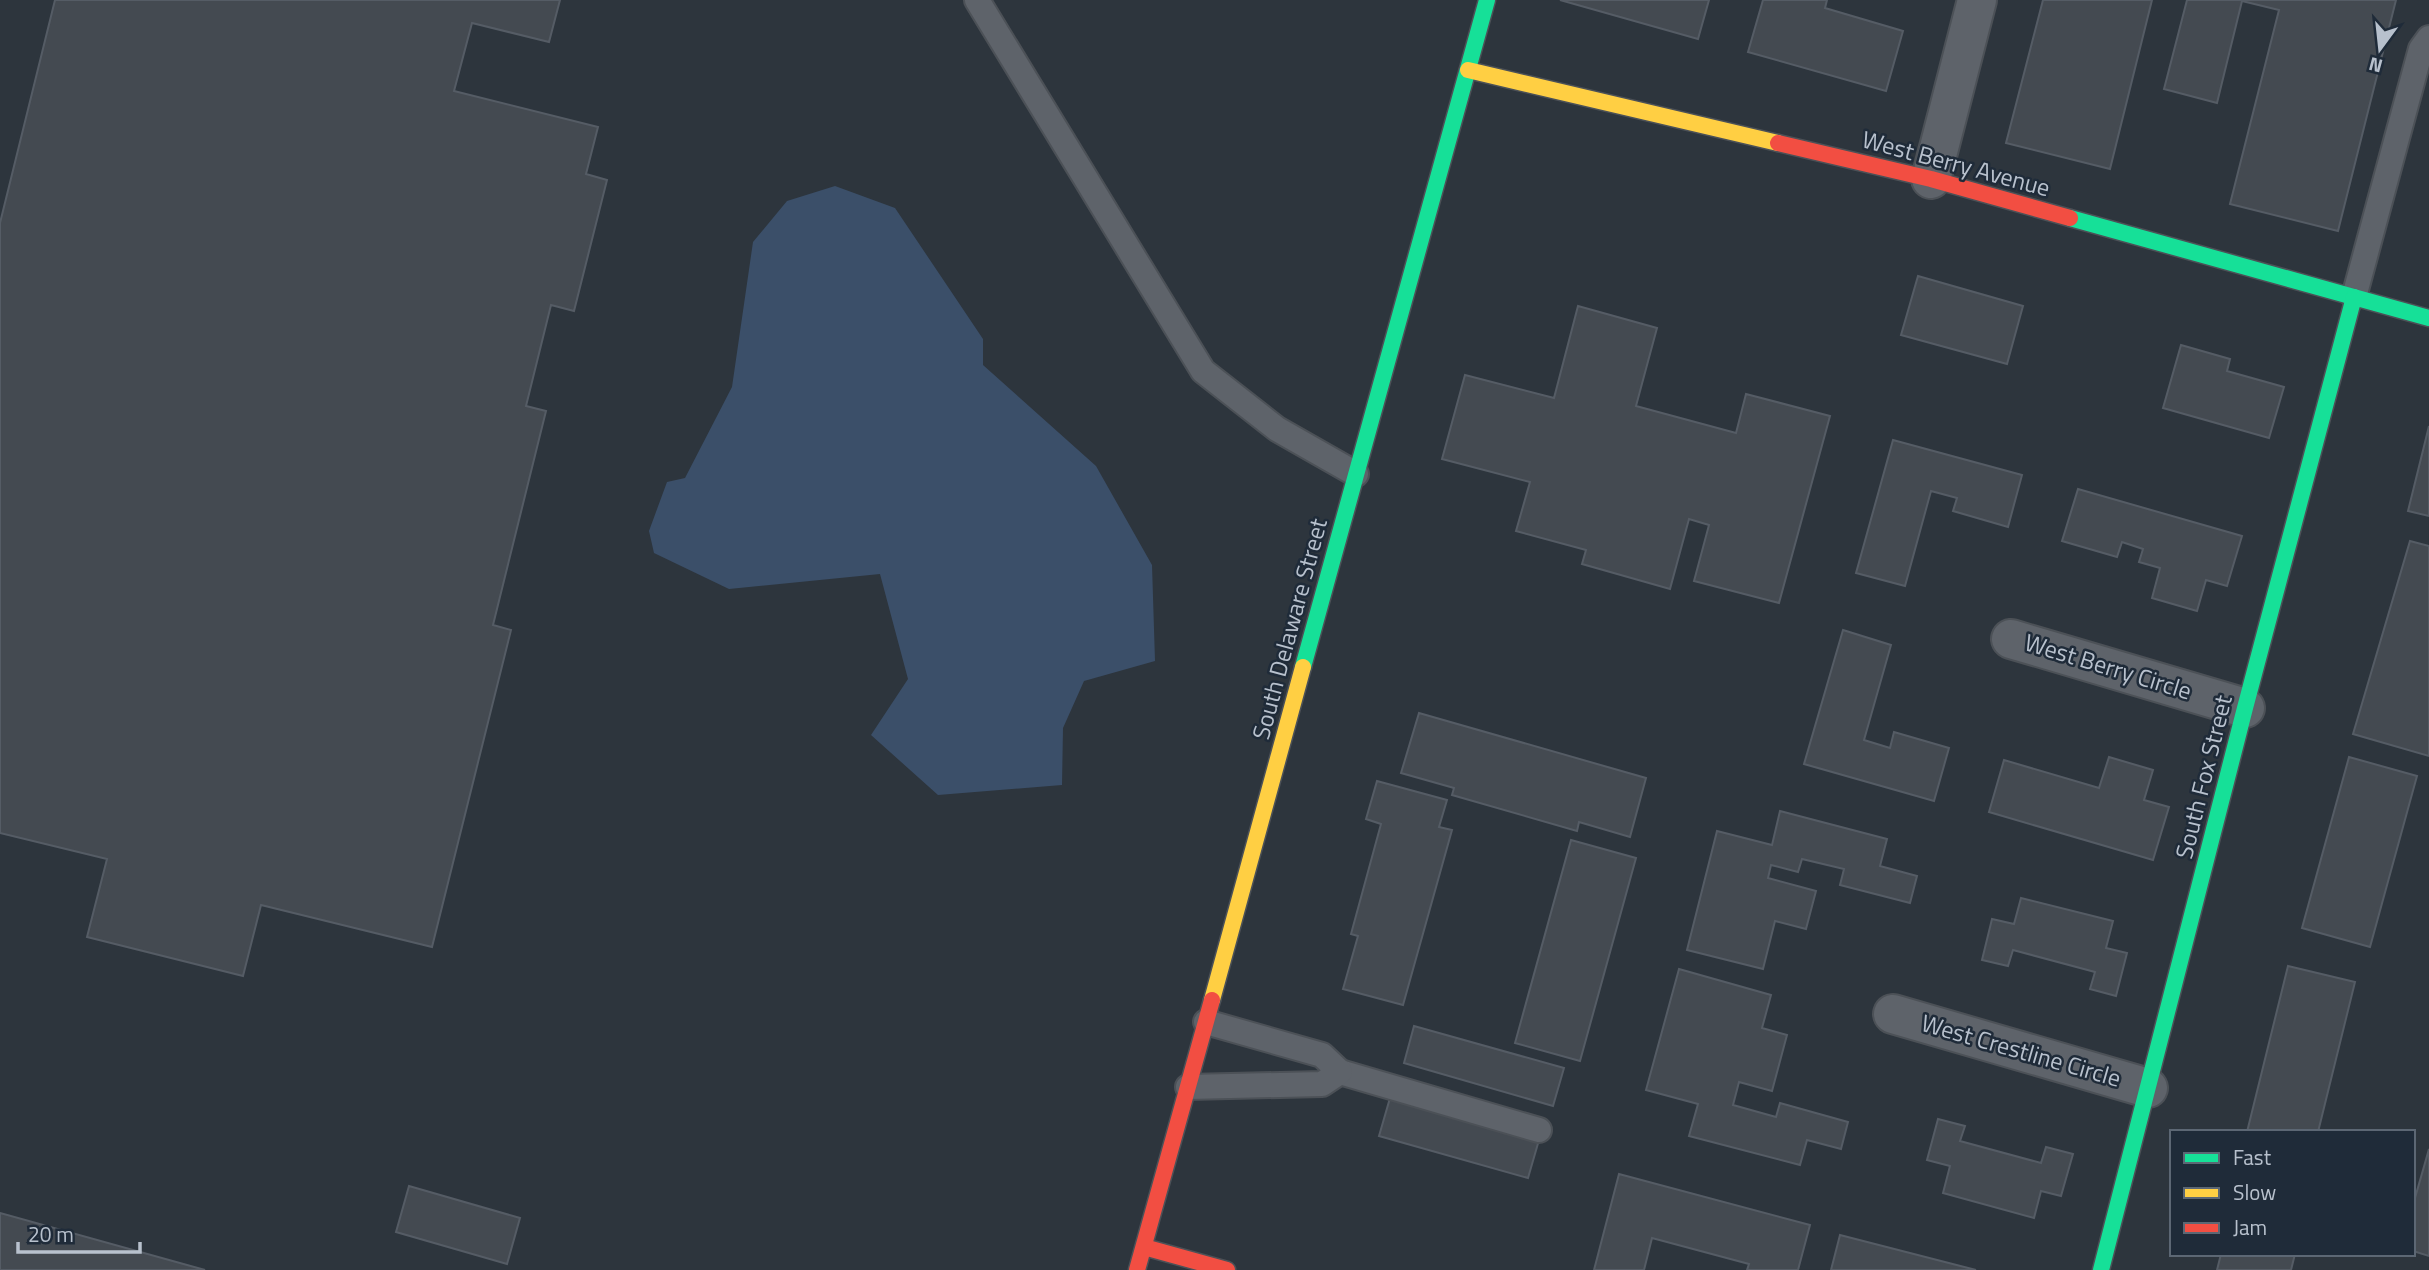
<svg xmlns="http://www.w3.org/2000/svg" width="2429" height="1270" viewBox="0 0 2429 1270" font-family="'Titillium Web',sans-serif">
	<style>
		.water { fill: #3b4f69 }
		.building { fill: #444a51; stroke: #555c65; stroke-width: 2 }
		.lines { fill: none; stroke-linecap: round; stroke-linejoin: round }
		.lane-casing { stroke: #4c5157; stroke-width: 28 }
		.street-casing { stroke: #4c5157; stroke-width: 42 }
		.fast-casing { stroke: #4c5157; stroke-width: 19 }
		.slow-casing { stroke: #4c5157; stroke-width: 19 }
		.jam-casing { stroke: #4c5157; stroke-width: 19 }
		.lane { stroke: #5e636a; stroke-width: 24 }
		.street { stroke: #5e636a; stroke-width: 38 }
		.fast { stroke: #16e098; stroke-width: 16 }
		.slow { stroke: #ffcf43; stroke-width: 16 }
		.jam { stroke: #f24e42; stroke-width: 16 }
		.labels { text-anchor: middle; stroke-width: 5; stroke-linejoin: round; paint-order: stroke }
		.street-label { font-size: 24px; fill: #b8c1cd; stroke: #1f2b39 }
	</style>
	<rect width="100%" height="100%" fill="#2d353d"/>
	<polygon class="water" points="835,186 895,208 983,339 983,365 1096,466 1152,565 1155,661 1084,681 1063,728 1062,785 938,795 871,735 908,679 880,574 729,589 654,553 649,531 667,482 685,478 732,387 753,242 787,201"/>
	<g class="building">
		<polygon points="55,0 560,0 549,42 472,23 454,91 598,127 586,174 607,180 574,311 551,305 526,406 546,411 493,625 511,630 432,947 261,905 243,976 87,937 107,859 0,833 0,223"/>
		<polygon points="1560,0 1709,0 1698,39"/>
		<polygon points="1763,0 1827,0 1825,8 1903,31 1886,91 1748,52"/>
		<polygon points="2043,0 2152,0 2110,169 2006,143"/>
		<polygon points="2187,0 2396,0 2338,231 2230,204 2279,10 2242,1 2217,103 2164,89"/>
		<polygon points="1918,276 2023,306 2007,364 1901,335"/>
		<polygon points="1578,306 1657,328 1636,406 1736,433 1746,394 1830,416 1779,603 1694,581 1709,525 1689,519 1670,589 1582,564 1586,550 1516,531 1530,482 1442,459 1465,375 1554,398"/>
		<polygon points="2181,345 2230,359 2227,371 2284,387 2269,438 2163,408"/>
		<polygon points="2429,426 2429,516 2408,511"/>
		<polygon points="1893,440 2022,475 2008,527 1953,511 1957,498 1931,491 1905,586 1856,573"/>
		<polygon points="2078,489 2242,536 2227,586 2206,580 2197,611 2152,598 2160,568 2139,562 2143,549 2122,542 2117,557 2062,541"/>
		<polygon points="2410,541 2429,546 2429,756 2353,734"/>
		<polygon points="1843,630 1891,645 1864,740 1890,748 1894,732 1949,748 1934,801 1804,764"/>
		<polygon points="1419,713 1646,778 1630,837 1579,822 1577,831 1452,795 1454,788 1401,773"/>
		<polygon points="2109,757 2153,770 2144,800 2169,807 2153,860 1989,812 2004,760 2099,788"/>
		<polygon points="2349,757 2417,776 2370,947 2302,928"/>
		<polygon points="1377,781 1447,800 1439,827 1452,830 1403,1005 1343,989 1358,936 1351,934 1381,824 1366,819"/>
		<polygon points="1780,811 1887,839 1880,866 1917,876 1910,903 1840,885 1844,869 1802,859 1798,872 1771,865 1768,878 1816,891 1806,929 1775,921 1763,969 1687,950 1717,831 1772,845"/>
		<polygon points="1571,840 1636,858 1580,1061 1515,1043"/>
		<polygon points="2021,898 2113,921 2106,948 2127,953 2116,996 2090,989 2095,972 2013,950 2008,966 1982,960 1992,919 2014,924"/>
		<polygon points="2288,966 2355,982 2318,1132 2247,1132"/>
		<polygon points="1679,969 1771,995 1762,1028 1787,1035 1772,1091 1739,1082 1733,1105 1776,1117 1780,1103 1848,1122 1841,1149 1807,1140 1800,1165 1689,1136 1698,1104 1646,1090"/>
		<polygon points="1414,1026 1564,1068 1553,1106 1404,1063"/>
		<polygon points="1390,1098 1539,1140 1528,1178 1379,1136"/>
		<polygon points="1938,1119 1965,1126 1960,1141 2041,1163 2046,1147 2073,1154 2061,1196 2041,1191 2034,1218 1943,1193 1950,1166 1927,1160"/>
		<polygon points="2429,1149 2429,1256 2413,1251 2413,1205"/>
		<polygon points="1619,1174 1810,1225 1798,1270 1747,1270 1749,1264 1652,1238 1644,1270 1594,1270"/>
		<polygon points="409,1186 520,1218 507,1264 396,1232"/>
		<polygon points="0,1213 205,1270 0,1270"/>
		<polygon points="1840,1235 1976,1270 1831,1270"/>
		<polygon points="2221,1254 2295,1254 2291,1270 2217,1270"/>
	</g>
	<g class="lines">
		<defs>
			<g id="lane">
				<polyline points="977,0 1203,371 1277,429 1356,474"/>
				<polyline points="2354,297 2421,49 2429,38"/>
				<polyline points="1340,1072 1539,1130"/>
				<polyline points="1188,1087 1322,1084 1340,1072 1322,1055 1206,1022"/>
			</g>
			<g id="street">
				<polyline points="1931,179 1977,0"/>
				<polyline points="2011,639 2245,708"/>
				<polyline points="1893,1014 2148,1088"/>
			</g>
			<g id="fast">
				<polyline points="2070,218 2429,318"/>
				<polyline points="1303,667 1487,0"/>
				<polyline points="2101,1270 2245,708 2354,297"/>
			</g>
			<g id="slow">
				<polyline points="1468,70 1778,143"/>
				<polyline points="1212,1000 1303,667"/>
			</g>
			<g id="jam">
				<polyline points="1778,143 1931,179 2070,218"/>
				<polyline points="1144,1247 1227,1270"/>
				<polyline points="1137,1270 1212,1000"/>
			</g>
		</defs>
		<use href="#lane" class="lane-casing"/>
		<use href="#street" class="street-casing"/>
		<use href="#fast" class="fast-casing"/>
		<use href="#slow" class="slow-casing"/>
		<use href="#jam" class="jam-casing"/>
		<use href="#lane" class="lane"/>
		<use href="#street" class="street"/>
		<use href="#fast" class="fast"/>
		<use href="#slow" class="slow"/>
		<use href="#jam" class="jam"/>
	</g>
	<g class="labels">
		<g class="street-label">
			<text transform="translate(1956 164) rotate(15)" y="8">West Berry Avenue</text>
			<text transform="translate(1290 629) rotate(-75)" y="8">South Delaware Street</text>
			<text transform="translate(2108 667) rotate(17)" y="8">West Berry Circle</text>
			<text transform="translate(2204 777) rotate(-76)" y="8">South Fox Street</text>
			<text transform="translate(2021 1051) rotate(16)" y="8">West Crestline Circle</text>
		</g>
	</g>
	<rect x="2170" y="1130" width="245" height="126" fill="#1f2b39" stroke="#5c6774" stroke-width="2"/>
	<rect x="2184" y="1153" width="35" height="10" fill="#16e098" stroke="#5c6774" stroke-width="2"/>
	<text x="2233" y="1165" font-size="21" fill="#b8c1cd">Fast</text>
	<rect x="2184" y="1188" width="35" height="10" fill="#ffcf43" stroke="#5c6774" stroke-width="2"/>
	<text x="2233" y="1200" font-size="21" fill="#b8c1cd">Slow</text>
	<rect x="2184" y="1223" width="35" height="10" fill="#f24e42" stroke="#5c6774" stroke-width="2"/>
	<text x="2233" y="1235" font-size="21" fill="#b8c1cd">Jam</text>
	<g transform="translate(2380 49) rotate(195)" stroke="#1f2b39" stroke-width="5" paint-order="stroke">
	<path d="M0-5L12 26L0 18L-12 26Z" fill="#b8c1cd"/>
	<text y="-10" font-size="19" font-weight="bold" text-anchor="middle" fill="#b8c1cd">N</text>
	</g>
	<path d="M18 1242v10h122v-10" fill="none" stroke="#b8c1cd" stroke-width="3.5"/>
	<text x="28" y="1242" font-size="21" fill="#b8c1cd" stroke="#1f2b39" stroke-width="5" paint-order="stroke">20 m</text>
</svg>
